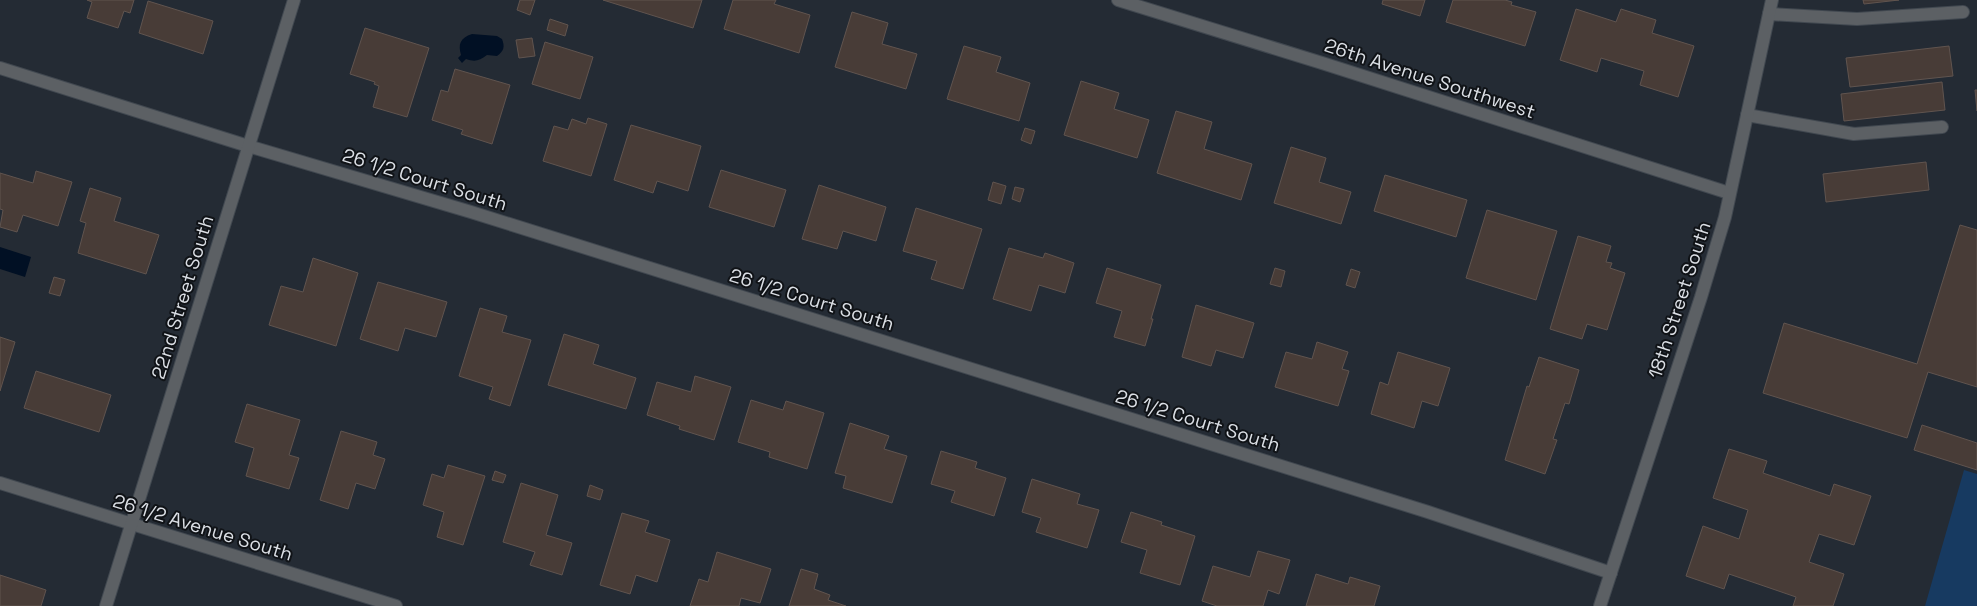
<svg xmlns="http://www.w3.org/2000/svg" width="1977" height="606" viewBox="0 0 1977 606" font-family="'Space Grotesk',sans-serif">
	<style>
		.green { fill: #173a61 }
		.water { fill: #011024 }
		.building { fill: #483c37; stroke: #60544f }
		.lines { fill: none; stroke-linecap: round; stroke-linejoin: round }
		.minor-casing { stroke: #414850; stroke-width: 14 }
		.minor { stroke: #5c6064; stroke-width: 12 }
		.labels { text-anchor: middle; stroke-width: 4; stroke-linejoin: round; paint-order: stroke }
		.street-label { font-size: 19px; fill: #dbdfe5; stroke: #101317 }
	</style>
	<rect width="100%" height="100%" fill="#242b34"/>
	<polygon class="green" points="1964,470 1977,474 1977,606 1925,606"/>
	<g class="water">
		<path d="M472,34l25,2 5,3c3,8 2,12 -5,17l-10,-1c-8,6 -12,7 -21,4l-4,4 -4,-5 3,-3c-3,-11 -1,-17 11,-21z"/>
		<polygon points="0,247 31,257 25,277 0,269"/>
	</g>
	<g class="building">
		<polygon points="87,0 134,0 130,13 124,11 118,28 87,18 92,2"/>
		<polygon points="520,0 535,0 530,15 517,10"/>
		<polygon points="603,0 702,0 693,28"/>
		<polygon points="733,0 776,0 774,4 810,15 799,53 724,29"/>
		<polygon points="1383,0 1425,0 1420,16 1382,4"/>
		<polygon points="1453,0 1505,0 1512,2 1511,5 1536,12 1525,46 1446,22"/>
		<polygon points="1863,0 1899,0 1864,4"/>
		<polygon points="148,1 213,21 203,54 139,33"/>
		<polygon points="1576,9 1616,22 1621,9 1656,20 1652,33 1694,46 1678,97 1640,85 1644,71 1601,58 1597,72 1560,60"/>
		<polygon points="852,12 888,23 882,44 917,54 906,89 835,67"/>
		<polygon points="550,19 568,25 565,36 547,30"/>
		<polygon points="365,28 429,48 407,117 373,107 379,86 374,84 375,82 350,74"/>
		<polygon points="532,38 535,56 519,58 516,40"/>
		<polygon points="545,42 593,57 580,99 532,84"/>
		<polygon points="964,46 1001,57 996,72 1030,83 1019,121 947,99"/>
		<polygon points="1949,46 1953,76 1850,87 1846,58"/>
		<polygon points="455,69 510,85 492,144 461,134 463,130 432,120 441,90 448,92"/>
		<polygon points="1081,81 1119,93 1114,109 1149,120 1137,158 1064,135"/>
		<polygon points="1942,82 1945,110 1844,121 1841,94"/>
		<polygon points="1975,90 1977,90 1977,111"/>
		<polygon points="1176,111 1212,122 1204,149 1252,164 1241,200 1157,173"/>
		<polygon points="588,118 607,124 591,176 543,161 554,126 568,130 572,119 586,124"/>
		<polygon points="631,125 701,146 688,191 657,181 653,193 614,180"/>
		<polygon points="1025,128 1035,131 1031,144 1021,140"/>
		<polygon points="1291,147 1326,158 1319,182 1351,192 1341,224 1274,203"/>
		<polygon points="1926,162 1929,190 1826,202 1823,174"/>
		<polygon points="721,170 786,190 774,227 709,207"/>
		<polygon points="36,171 72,182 58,226 23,215 17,232 0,227 3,210 0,209 0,173 33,183"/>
		<polygon points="1385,175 1467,200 1456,237 1374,211"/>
		<polygon points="993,182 1006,186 1001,204 988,200"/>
		<polygon points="819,185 886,207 876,241 843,231 837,249 802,239"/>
		<polygon points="1015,187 1024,189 1020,202 1012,199"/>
		<polygon points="90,188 121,198 114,221 159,235 146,274 78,253 86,223 80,221"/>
		<polygon points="916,208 982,229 963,289 931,279 937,261 903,251"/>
		<polygon points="1487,210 1557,231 1536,300 1466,278"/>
		<polygon points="1960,225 1977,230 1977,387 1928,372 1907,438 1763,393 1784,323 1917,364"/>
		<polygon points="1578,236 1611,246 1606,262 1612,263 1610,268 1625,273 1607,330 1587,324 1582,339 1550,329"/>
		<polygon points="1009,248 1043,258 1045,253 1074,263 1065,293 1039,285 1031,311 993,299"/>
		<polygon points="313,258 358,273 336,346 269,325 281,286 303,292"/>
		<polygon points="1107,268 1161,285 1151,319 1153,319 1145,346 1114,337 1122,311 1096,303"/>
		<polygon points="1275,268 1285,271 1281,287 1270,284"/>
		<polygon points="1351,269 1360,272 1355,288 1346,285"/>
		<polygon points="54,277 65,280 60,296 49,293"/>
		<polygon points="378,282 447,302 436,337 405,328 398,351 360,339"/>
		<polygon points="1196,305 1254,323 1243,358 1216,350 1211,366 1182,357"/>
		<polygon points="480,308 507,316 502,332 531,340 510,406 489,399 493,387 459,376"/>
		<polygon points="564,334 599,345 593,364 636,378 626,409 548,385"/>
		<polygon points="0,337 15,342 0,391"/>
		<polygon points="1317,342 1348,352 1342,369 1349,371 1338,406 1275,387 1286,352 1312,359"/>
		<polygon points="1398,352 1450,368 1438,406 1422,401 1414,428 1371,414 1380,382 1388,385"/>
		<polygon points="1539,357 1579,370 1569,404 1565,403 1553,439 1557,440 1545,474 1505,460 1527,386 1529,387"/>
		<polygon points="36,371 111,395 99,432 24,408"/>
		<polygon points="695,376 731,387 714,440 679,429 680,426 647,415 657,382 691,392"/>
		<polygon points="751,400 783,410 786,401 824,413 807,469 769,457 770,452 738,442"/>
		<polygon points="247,404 300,420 289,455 299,458 289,489 246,476 254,448 235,442"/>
		<polygon points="850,423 889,436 884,449 907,456 892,503 843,488 846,476 835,473"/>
		<polygon points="1922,425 1977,443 1977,470 1914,450"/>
		<polygon points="341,431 377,442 373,455 385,459 375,489 356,483 348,509 320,500"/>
		<polygon points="1729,449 1767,461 1763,473 1830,496 1834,484 1871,496 1854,545 1819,534 1809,562 1844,574 1833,606 1793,606 1796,597 1729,574 1724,589 1686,576 1703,526 1739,539 1748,510 1713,498"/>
		<polygon points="941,451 977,462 975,468 1006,478 994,516 951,502 955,491 931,484"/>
		<polygon points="448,465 485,476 463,545 437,537 444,512 423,505 432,474 444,478"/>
		<polygon points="495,471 506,475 503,483 492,480"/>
		<polygon points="1032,479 1080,494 1077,504 1099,510 1087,548 1036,532 1041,518 1022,512"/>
		<polygon points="521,483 558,495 546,535 572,543 562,575 530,565 535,552 503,542"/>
		<polygon points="590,485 603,490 600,500 587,496"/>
		<polygon points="1131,512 1162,522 1161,525 1195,536 1180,585 1140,573 1147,550 1121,542"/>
		<polygon points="622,513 649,521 645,532 670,540 657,582 636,575 630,594 600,585"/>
		<polygon points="1258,551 1290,560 1279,594 1268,590 1263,606 1217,606 1202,601 1213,566 1250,577"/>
		<polygon points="717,552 771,569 760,603 741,598 739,606 690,606 699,579 708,582"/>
		<polygon points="801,569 818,574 814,589 830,595 828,600 846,606 789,606"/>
		<polygon points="1316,574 1348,584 1350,577 1380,586 1374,606 1306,606"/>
		<polygon points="0,575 46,590 41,606 0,606"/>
	</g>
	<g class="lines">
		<defs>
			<g id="minor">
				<polyline points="1118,0 1322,63 1729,193"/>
				<polyline points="1769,14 1857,19 1963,12"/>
				<polyline points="0,68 248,146 471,212 1428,512 1611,573"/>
				<polyline points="1747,115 1854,134 1942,127"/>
				<polyline points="0,483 396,606"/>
				<polyline points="106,606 294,0"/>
				<polyline points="1600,606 1701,297 1725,217 1772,0"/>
			</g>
		</defs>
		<use href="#minor" class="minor-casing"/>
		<use href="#minor" class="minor"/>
	</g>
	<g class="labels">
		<g class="street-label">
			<text transform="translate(1430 78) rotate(18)" y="7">26th Avenue Southwest</text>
			<text transform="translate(425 179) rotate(17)" y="7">26 1/2 Court South</text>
			<text transform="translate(182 297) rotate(-73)" y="7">22nd Street South</text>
			<text transform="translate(812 299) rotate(17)" y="7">26 1/2 Court South</text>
			<text transform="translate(1679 300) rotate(-72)" y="7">18th Street South</text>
			<text transform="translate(1198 420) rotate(17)" y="7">26 1/2 Court South</text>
			<text transform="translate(203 527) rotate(17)" y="7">26 1/2 Avenue South</text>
		</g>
	</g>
</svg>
